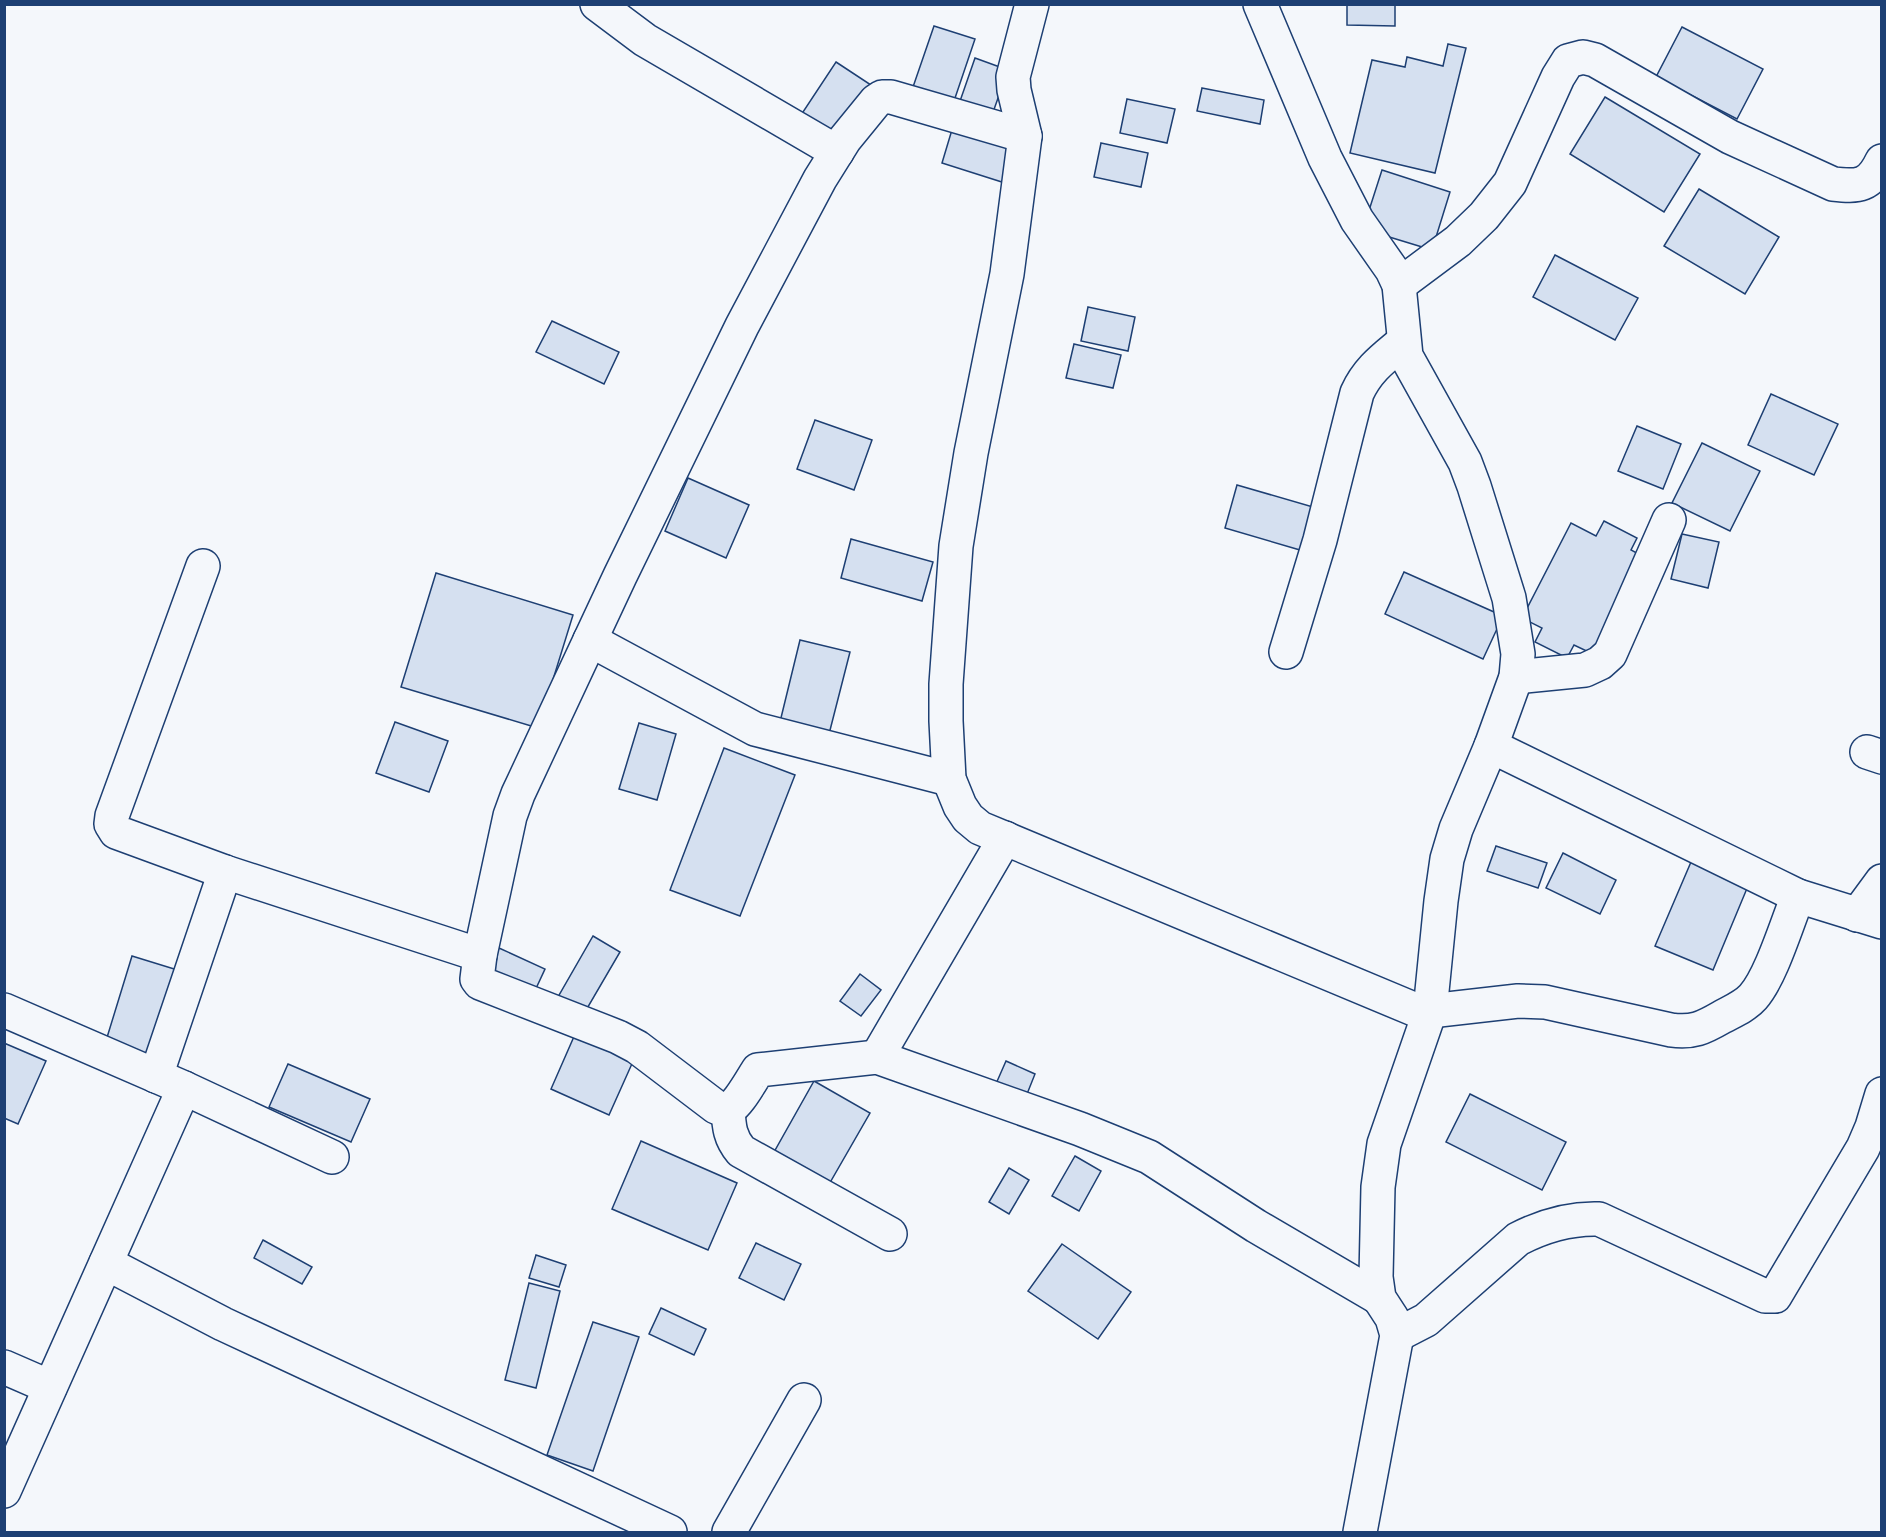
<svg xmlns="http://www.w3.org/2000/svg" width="1886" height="1537" viewBox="0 0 1886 1537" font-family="Poppins,sans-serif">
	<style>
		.building { fill: #d5e0f0; stroke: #1d3f73; stroke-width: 1.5 }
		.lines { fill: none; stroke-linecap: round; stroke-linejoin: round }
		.minor-casing { stroke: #1d3f73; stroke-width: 36 }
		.minor { stroke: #f4f7fb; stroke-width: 33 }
	</style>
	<rect width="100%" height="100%" fill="#f4f7fb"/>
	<g class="building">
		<polygon points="1347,4 1395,4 1395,26 1347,25"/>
		<polygon points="934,26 975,39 954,101 913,87"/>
		<polygon points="1682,27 1763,69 1737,119 1656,77"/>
		<polygon points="1448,44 1466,48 1435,173 1350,153 1372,60 1405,67 1407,57 1443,66"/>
		<polygon points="975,58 1008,70 992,115 959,104"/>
		<polygon points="836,62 871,85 835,141 799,118"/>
		<polygon points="1202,88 1264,100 1260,124 1197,111"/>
		<polygon points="1605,97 1700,154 1664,212 1570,154"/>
		<polygon points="1127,99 1175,109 1167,143 1120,133"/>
		<polygon points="954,123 1018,143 1005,183 942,163"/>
		<polygon points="1101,143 1148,153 1141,187 1094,177"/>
		<polygon points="1382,170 1450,192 1432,250 1363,229"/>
		<polygon points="1699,189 1779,237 1745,294 1664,246"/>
		<polygon points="1555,255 1638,298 1615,340 1533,297"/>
		<polygon points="1088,307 1135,317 1128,351 1081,341"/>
		<polygon points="552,321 619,352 604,384 536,352"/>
		<polygon points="1074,344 1121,355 1113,388 1066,378"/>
		<polygon points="1771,394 1838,424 1814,475 1748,445"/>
		<polygon points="815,420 872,440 854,490 797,469"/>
		<polygon points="1637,426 1681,444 1663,489 1618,471"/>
		<polygon points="1702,443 1760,471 1730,531 1672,503"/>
		<polygon points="688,478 749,505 726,558 665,531"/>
		<polygon points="1237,485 1313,507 1300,550 1225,528"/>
		<polygon points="1604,521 1637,538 1631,550 1646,558 1595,655 1574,645 1567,658 1535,642 1542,628 1522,618 1571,523 1596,536"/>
		<polygon points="1682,534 1719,542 1708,588 1671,579"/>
		<polygon points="851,539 933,562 922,601 841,578"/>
		<polygon points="1404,572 1503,616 1483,659 1385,614"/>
		<polygon points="436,573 573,615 538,728 401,687"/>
		<polygon points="800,640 850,652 828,738 779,726"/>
		<polygon points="395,722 448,741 429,792 376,773"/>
		<polygon points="639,723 676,734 657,800 619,789"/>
		<polygon points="724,748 795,775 740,916 670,890"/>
		<polygon points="1496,846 1547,863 1538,888 1487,871"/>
		<polygon points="1563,853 1616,880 1600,914 1546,888"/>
		<polygon points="1691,862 1748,886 1713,970 1655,946"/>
		<polygon points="593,936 620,952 585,1012 558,997"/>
		<polygon points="499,948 545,969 532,997 486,975"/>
		<polygon points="132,956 184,972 156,1060 105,1044"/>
		<polygon points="860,974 881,990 861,1016 840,1001"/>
		<polygon points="576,1032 635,1057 609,1115 551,1089"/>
		<polygon points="4,1043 46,1061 18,1124 4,1118"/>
		<polygon points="1006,1061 1035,1074 1025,1099 995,1086"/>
		<polygon points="288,1064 370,1099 351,1142 269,1107"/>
		<polygon points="814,1081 870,1113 824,1193 769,1161"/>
		<polygon points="1470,1094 1566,1142 1542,1190 1446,1142"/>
		<polygon points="641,1141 737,1183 708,1250 612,1209"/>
		<polygon points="1075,1156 1101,1171 1079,1211 1052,1196"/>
		<polygon points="1009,1168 1029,1180 1009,1214 989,1202"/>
		<polygon points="263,1240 312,1267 302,1284 254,1258"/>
		<polygon points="756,1243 801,1264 784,1300 739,1278"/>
		<polygon points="1062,1244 1131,1292 1098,1339 1028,1291"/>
		<polygon points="536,1255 566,1265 559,1287 529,1278"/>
		<polygon points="529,1283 560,1291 536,1388 505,1380"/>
		<polygon points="661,1308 706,1329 694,1355 649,1334"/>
		<polygon points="593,1322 639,1337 593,1471 547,1455"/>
	</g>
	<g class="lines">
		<defs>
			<g id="minor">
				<polyline points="597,4 645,40 837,152"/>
				<path d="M1032,4l-19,73 1,13 11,46 -18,138 -36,179 -15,93 -10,138v37l3,58 11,27 8,12 12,10 436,182 14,1 88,-10 27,1 126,28c22,3 32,-2 51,-13 11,-6 23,-11 31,-20 18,-20 34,-74 45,-101"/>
				<polyline points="1260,4 1325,158 1357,220 1392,270 1399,285 1406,356 1465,462 1474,486 1509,598 1518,654 1516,677 1491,746 1456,829 1447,859 1441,901 1430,1011 1384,1144 1378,1187 1376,1277 1379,1298 1392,1318 1397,1335 1360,1532"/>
				<path d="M1025,136l-134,-39h-9l-6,4 -31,38 -25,40 -78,147 -122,250 -102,218 -8,22 -30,139 -3,24 3,4 138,54 19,10 79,60c3,1 6,3 10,3 10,-1 26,-31 32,-40l119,-13 203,72 69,28 107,69 123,72"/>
				<path d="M1399,285l59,-44 26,-25 26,-33 48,-106 10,-16 15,-4 12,3 135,77 103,47c26,3 37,2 49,-23"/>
				<polyline points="203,566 112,816 111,824 116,832 225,872 480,955"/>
				<polyline points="590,640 755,729 949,779"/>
				<path d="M1286,652l34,-112 37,-147c11,-24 27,-35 46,-51"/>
				<polyline points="1516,677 1585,670 1600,663 1610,654 1669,520"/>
				<polyline points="1491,746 1798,896 1882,922"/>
				<polyline points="1867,752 1882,757"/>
				<polyline points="1857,915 1882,881"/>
				<polyline points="4,1010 184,1088 332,1157"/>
				<polyline points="877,1057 1005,838"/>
				<polyline points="156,1076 225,872"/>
				<path d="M728,1110c1,17 2,28 13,41l149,83"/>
				<polyline points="106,1263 223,1324 670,1532"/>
				<path d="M1397,1335l29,-15 92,-81c25,-13 52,-21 81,-20l166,77h10l88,-148 9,-21 10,-33"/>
				<polyline points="4,1367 50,1387"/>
				<polyline points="4,1491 184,1088"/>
				<polyline points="729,1532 804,1400"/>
			</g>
		</defs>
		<use href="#minor" class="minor-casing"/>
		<use href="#minor" class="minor"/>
	</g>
	<rect width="1886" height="1537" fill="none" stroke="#1d3f73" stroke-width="12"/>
</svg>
